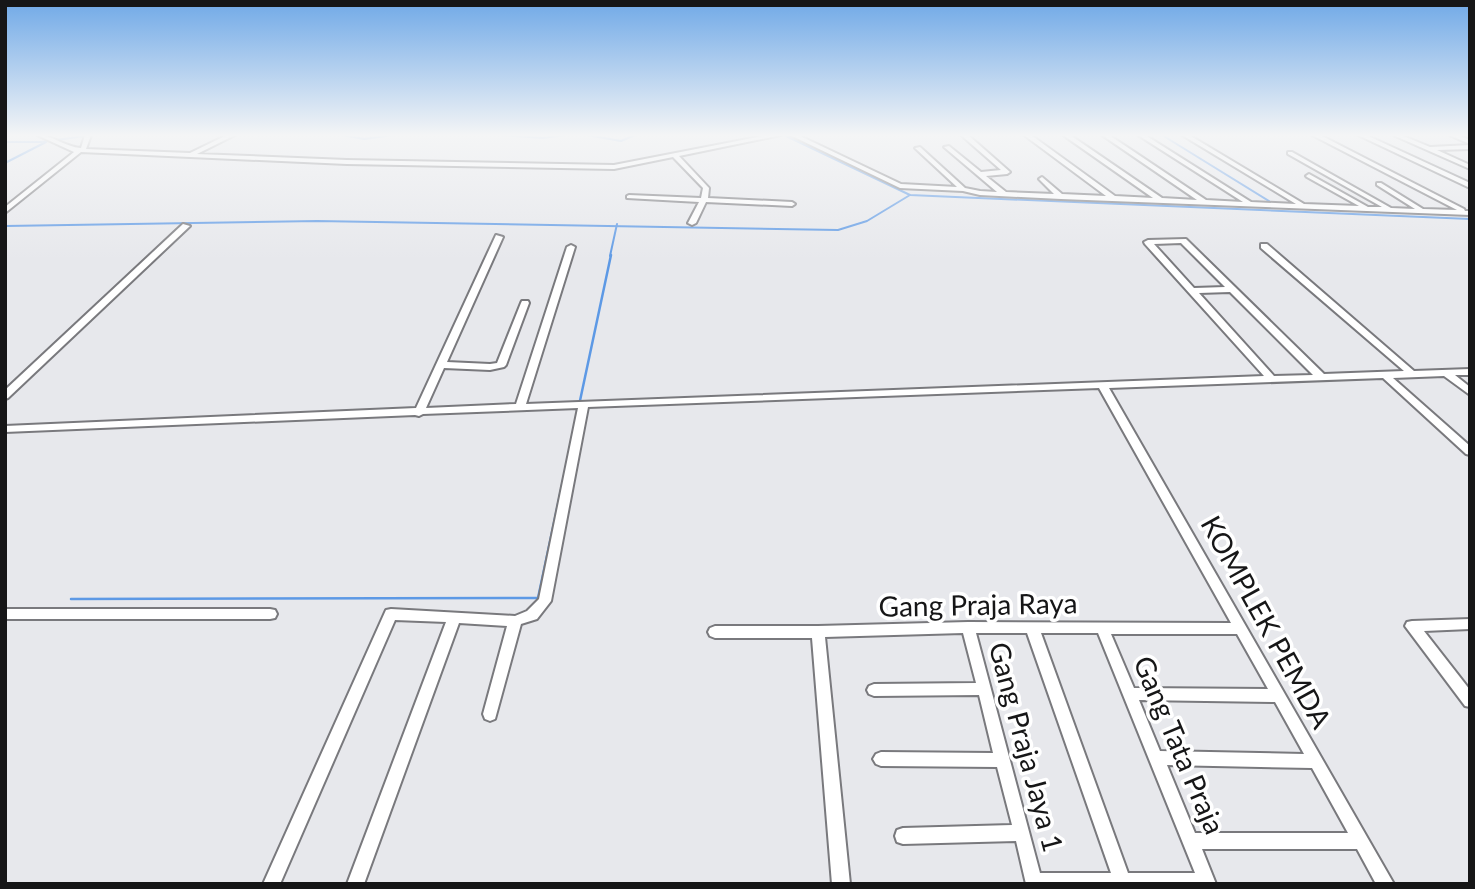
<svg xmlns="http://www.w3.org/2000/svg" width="1475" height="889" viewBox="0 0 1475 889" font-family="Lato,sans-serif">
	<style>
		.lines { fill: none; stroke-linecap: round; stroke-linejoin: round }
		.stream-far1 { stroke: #5d99e5; stroke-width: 2 }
		.stream { stroke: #5d99e5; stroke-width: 2.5 }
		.minor-casing { stroke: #79797d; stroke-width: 4 }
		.minor { fill: #fff; fill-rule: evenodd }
		.labels { text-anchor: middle; stroke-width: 7; stroke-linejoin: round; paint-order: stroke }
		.near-street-label { font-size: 28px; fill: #161617; stroke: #fff }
	</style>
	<rect width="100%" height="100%" fill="#e7e8ec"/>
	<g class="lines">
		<g class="stream-far1">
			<polyline points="342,135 364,139 393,135"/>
			<polyline points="503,135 543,138 565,135"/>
			<polyline points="587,135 621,141 635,135"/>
			<polyline points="784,135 910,195 1470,219"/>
			<polyline points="1162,135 1272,203"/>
			<polyline points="5,142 41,142 93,135"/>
			<polyline points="5,163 46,142"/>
			<polyline points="5,226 317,221 838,230 867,221 910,195"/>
			<polyline points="610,256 617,224"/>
		</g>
		<polyline class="stream" points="71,599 538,598 611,255"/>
		<defs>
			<g id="minor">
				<path d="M37,135c16,0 28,12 44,13l4,-13h6l-5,14 104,4 37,-18h8l-38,19 150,6 267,5 154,-30h13l-102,21 30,32 -1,10 84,4 3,2 -3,2 -86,-4 -10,21 -4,2 -4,-2 11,-21 -72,-4v-2l2,-1 72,3 2,-10 -30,-31 -59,12 -267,-5 -266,-12 -76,61v-6l69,-55z"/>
				<polygon points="790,135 798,135 901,184 957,187 915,148 920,147 965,188 980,191 997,192 944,147 949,146 981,172 1001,170 961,135 968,135 1010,172 1007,174 986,176 1006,192 1054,194 1039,179 1042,177 1062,194 1106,196 1024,135 1031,135 1115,196 1153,198 1063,135 1070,135 1162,198 1197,200 1102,135 1109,135 1206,200 1243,202 1138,135 1145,135 1251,202 1296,204 1182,135 1189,135 1304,204 1359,206 1307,177 1306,176 1309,174 1368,207 1382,207 1288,154 1288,152 1292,152 1391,208 1415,209 1377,185 1377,183 1381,183 1423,209 1457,210 1312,135 1320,135 1464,209 1465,211 1470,211 1470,215 1061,199 980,195 963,191 900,188"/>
				<polygon points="1358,135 1366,135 1470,183 1470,188"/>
				<polygon points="1393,135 1401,135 1430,147 1470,145 1470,149 1437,150 1470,165 1470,169"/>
				<polygon points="1449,135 1458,135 1470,140 1470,144"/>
				<polygon points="183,224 190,226 8,398 5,399 5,390"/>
				<path d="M496,235l7,2 -56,125 43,2 7,-1 24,-60 1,-2h6l1,2 -23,62 -2,2 -14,3 -46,-2 -18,40 90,-4 51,-157 4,-2 4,2 -49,157 738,-28 -119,-132 -1,-2 4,-2 38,-1 138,135 80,-3 -143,-123v-4h6l147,127 56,-2v6h-15l15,12v8l-26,-19 -51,2 77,68v9l-4,-1 -83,-76 -274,10 285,496h-18l-19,-35h-155l14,35h-190l-10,-43 -113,3 -6,-2 -2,-6 2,-6 6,-2 109,-3 -15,-58 -116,-1 -5,-2 -3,-5 3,-5 5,-2 112,1 -14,-58 -105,1 -5,-2 -2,-4 2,-4 5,-2 102,-1 -13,-50 -138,4 25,247h-18l-20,-246h-97l-5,-2 -2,-4 2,-4 5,-2h103l150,-4 263,1 -132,-235 -511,19 -37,194 -14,18 -16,5 -26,95 -5,2 -5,-2 -2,-5 24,-88 -48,-3 -95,261h-17l99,-262 -51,-2 -115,264h-17l123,-274 5,-1 124,7 12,-5 12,-12 39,-191 -155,6 -4,2 -4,-1 -410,17v-6l411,-18zM1181,243l44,44 -31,1 -40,-44zM1230,292l83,83 -39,1 -75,-83zM976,633h51l84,240h-71zM1041,633h57l97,240h-67zM1111,634h126l31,55 -134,-1zM1139,700l136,2 29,52 -144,-3zM1167,765l145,3 36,65h-153z"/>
				<polygon points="5,609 270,609 275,610 277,614 275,618 270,619 5,619"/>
				<polygon points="1470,619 1470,629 1424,631 1470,690 1470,707 1465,706 1405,626 1407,622 1412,621"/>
			</g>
		</defs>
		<use href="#minor" class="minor-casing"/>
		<use href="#minor" class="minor"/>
	</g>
	<linearGradient id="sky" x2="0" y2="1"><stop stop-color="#70a9e7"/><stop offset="0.52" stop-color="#f4f5f6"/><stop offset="1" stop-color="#f4f5f6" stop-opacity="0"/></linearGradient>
	<rect width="1475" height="260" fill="url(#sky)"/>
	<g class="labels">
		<g class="near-street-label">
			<text transform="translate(978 605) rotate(-1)" y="10">Gang Praja Raya</text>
			<text transform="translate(1266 622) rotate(61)" y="10">KOMPLEK PEMDA</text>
			<text transform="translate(1179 745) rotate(67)" y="10">Gang Tata Praja</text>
			<text transform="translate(1026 747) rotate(75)" y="10">Gang Praja Jaya 1</text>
		</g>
	</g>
	<rect width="1475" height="889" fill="none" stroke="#161617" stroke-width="14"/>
</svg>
